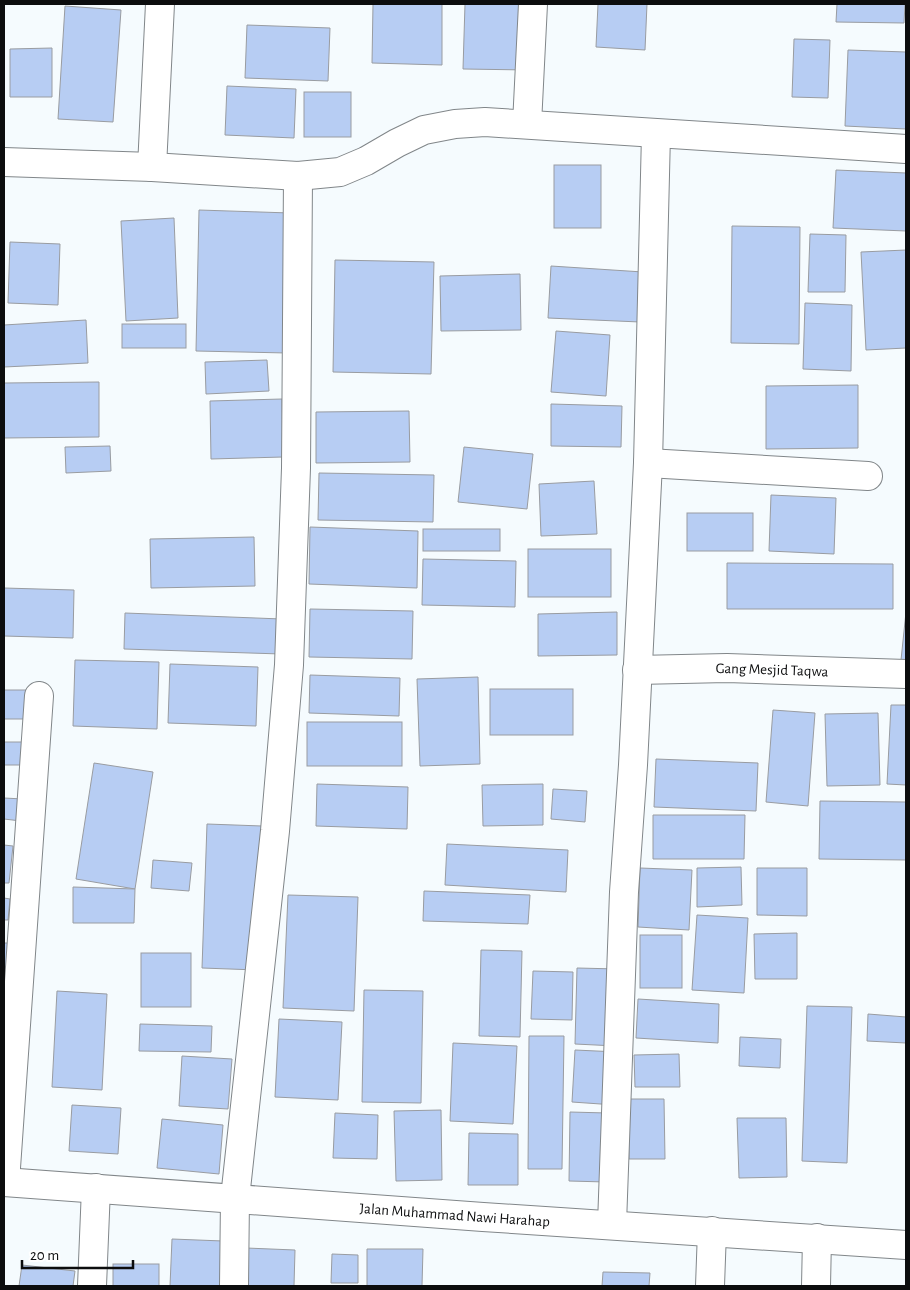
<svg xmlns="http://www.w3.org/2000/svg" width="910" height="1290" viewBox="0 0 910 1290" font-family="'Alegreya Sans',sans-serif">
	<style>
		.building { fill: #b7cdf3; stroke: #999ca1 }
		.lines { fill: none; stroke-linecap: round; stroke-linejoin: round }
		.minor-casing { stroke: #818689; stroke-width: 30 }
		.secondary-casing { stroke: #818689; stroke-width: 30 }
		.minor { stroke: #fff; stroke-width: 28 }
		.secondary { stroke: #fff; stroke-width: 28 }
		.labels { text-anchor: middle; stroke-width: 4; stroke-linejoin: round; paint-order: stroke }
		.street-label { font-size: 15px; fill: #0c0d0e; stroke: #fff }
	</style>
	<rect width="100%" height="100%" fill="#f5fbfe"/>
	<g class="building">
		<polygon points="373,4 442,4 442,65 372,63"/>
		<polygon points="465,4 529,4 528,70 463,69"/>
		<polygon points="598,4 647,4 645,50 596,47"/>
		<polygon points="837,4 905,4 904,23 836,22"/>
		<polygon points="65,6 121,10 113,122 58,119"/>
		<polygon points="247,25 330,28 328,81 245,78"/>
		<polygon points="794,39 830,40 828,98 792,97"/>
		<polygon points="52,48 52,97 10,97 10,49"/>
		<polygon points="848,50 906,52 906,129 845,126"/>
		<polygon points="227,86 296,89 294,138 225,135"/>
		<rect x="304" y="92" width="47" height="45"/>
		<rect x="554" y="165" width="47" height="63"/>
		<polygon points="836,170 906,173 906,231 833,228"/>
		<polygon points="199,210 290,213 287,353 196,351"/>
		<polygon points="174,218 178,318 126,321 121,221"/>
		<polygon points="732,226 800,227 799,344 731,343"/>
		<polygon points="810,234 846,235 845,292 808,292"/>
		<polygon points="10,242 60,244 58,305 8,303"/>
		<polygon points="906,250 906,348 866,350 861,252"/>
		<polygon points="335,260 434,262 431,374 333,372"/>
		<polygon points="551,266 643,272 640,322 548,318"/>
		<polygon points="520,274 521,330 441,331 440,276"/>
		<polygon points="805,303 852,305 851,371 803,369"/>
		<polygon points="86,320 88,363 4,367 4,325"/>
		<rect x="122" y="324" width="64" height="24"/>
		<polygon points="556,331 610,335 606,396 551,392"/>
		<polygon points="267,360 269,391 206,394 205,362"/>
		<polygon points="99,382 99,437 4,438 4,383"/>
		<polygon points="858,385 858,448 766,449 766,386"/>
		<polygon points="282,399 283,457 211,459 210,401"/>
		<polygon points="551,404 622,406 621,447 551,446"/>
		<polygon points="409,411 410,462 316,463 316,412"/>
		<polygon points="110,446 111,471 66,473 65,447"/>
		<polygon points="464,447 533,454 527,509 458,502"/>
		<polygon points="319,473 434,475 433,522 318,520"/>
		<polygon points="594,481 597,534 541,536 539,484"/>
		<polygon points="771,495 836,498 834,554 769,551"/>
		<rect x="687" y="513" width="66" height="38"/>
		<polygon points="310,527 418,531 417,588 309,584"/>
		<rect x="423" y="529" width="77" height="22"/>
		<polygon points="254,537 255,586 151,588 150,539"/>
		<rect x="528" y="549" width="83" height="48"/>
		<polygon points="423,559 516,561 515,607 422,605"/>
		<polygon points="727,563 893,564 893,609 727,609"/>
		<polygon points="4,588 74,590 73,638 4,636"/>
		<polygon points="310,609 413,611 412,659 309,657"/>
		<polygon points="617,612 617,655 538,656 538,614"/>
		<polygon points="906,612 906,661 901,660"/>
		<polygon points="125,613 282,619 281,654 124,649"/>
		<polygon points="75,660 159,662 157,729 73,726"/>
		<polygon points="170,664 258,667 256,726 168,723"/>
		<polygon points="310,675 400,678 399,716 309,713"/>
		<polygon points="478,677 480,764 420,766 417,679"/>
		<rect x="490" y="689" width="83" height="46"/>
		<rect x="4" y="690" width="28" height="29"/>
		<polygon points="891,705 906,705 906,785 887,784"/>
		<polygon points="773,710 815,713 808,806 766,802"/>
		<polygon points="878,713 880,785 827,786 825,714"/>
		<rect x="307" y="722" width="95" height="44"/>
		<polygon points="4,742 23,742 24,765 4,765"/>
		<polygon points="656,759 758,763 756,811 654,807"/>
		<polygon points="94,763 153,772 135,889 76,879"/>
		<polygon points="317,784 408,787 407,829 316,826"/>
		<polygon points="543,784 543,825 483,826 482,785"/>
		<polygon points="553,789 587,791 585,822 551,819"/>
		<polygon points="4,798 23,799 21,821 4,819"/>
		<polygon points="820,801 906,802 906,860 819,859"/>
		<polygon points="653,815 745,815 744,859 653,859"/>
		<polygon points="207,824 262,826 257,970 202,968"/>
		<polygon points="447,844 568,850 566,892 445,885"/>
		<polygon points="4,845 13,846 9,883 4,883"/>
		<polygon points="153,860 192,863 189,891 151,888"/>
		<polygon points="741,867 742,905 697,907 697,868"/>
		<polygon points="640,868 692,870 689,930 638,927"/>
		<polygon points="757,868 807,868 807,916 757,915"/>
		<polygon points="73,887 135,889 134,923 73,923"/>
		<polygon points="424,891 530,895 528,924 423,921"/>
		<polygon points="288,895 358,897 354,1011 283,1008"/>
		<polygon points="4,898 10,899 8,920 4,920"/>
		<polygon points="697,915 748,918 744,993 692,990"/>
		<polygon points="797,933 797,979 755,979 754,934"/>
		<rect x="640" y="935" width="42" height="53"/>
		<polygon points="4,943 13,943 11,970 4,970"/>
		<polygon points="481,950 522,951 520,1037 479,1036"/>
		<rect x="141" y="953" width="50" height="54"/>
		<polygon points="577,968 618,969 616,1046 575,1044"/>
		<polygon points="533,971 573,972 572,1020 531,1019"/>
		<polygon points="364,990 423,991 421,1103 362,1102"/>
		<polygon points="57,991 107,994 102,1090 52,1087"/>
		<polygon points="638,999 719,1004 718,1043 636,1038"/>
		<polygon points="807,1006 852,1007 847,1163 802,1161"/>
		<polygon points="868,1014 906,1017 906,1043 867,1041"/>
		<polygon points="279,1019 342,1022 338,1100 275,1097"/>
		<polygon points="140,1024 212,1026 211,1052 139,1051"/>
		<polygon points="529,1036 564,1036 562,1169 528,1169"/>
		<polygon points="740,1037 781,1039 780,1068 739,1066"/>
		<polygon points="453,1043 517,1046 513,1124 450,1121"/>
		<polygon points="575,1050 618,1052 615,1105 572,1102"/>
		<polygon points="679,1054 680,1087 635,1087 634,1055"/>
		<polygon points="182,1056 232,1059 228,1109 179,1106"/>
		<polygon points="628,1099 664,1099 665,1159 629,1159"/>
		<polygon points="72,1105 121,1108 118,1154 69,1151"/>
		<polygon points="441,1110 442,1180 396,1181 394,1111"/>
		<polygon points="570,1112 607,1113 606,1182 569,1181"/>
		<polygon points="335,1113 378,1115 377,1159 333,1158"/>
		<polygon points="737,1118 786,1118 787,1177 739,1178"/>
		<polygon points="162,1119 223,1125 219,1174 157,1168"/>
		<polygon points="469,1133 518,1134 518,1185 468,1185"/>
		<polygon points="172,1239 223,1241 221,1286 170,1286"/>
		<polygon points="246,1248 295,1250 294,1286 244,1286"/>
		<polygon points="367,1249 423,1249 422,1286 367,1286"/>
		<polygon points="332,1254 358,1255 358,1283 331,1283"/>
		<rect x="113" y="1264" width="46" height="22"/>
		<polygon points="22,1265 75,1271 73,1286 19,1286"/>
		<polygon points="603,1272 650,1273 649,1286 602,1286"/>
	</g>
	<g class="lines">
		<defs>
			<g id="minor">
				<polyline points="527,124 533,4"/>
				<polyline points="4,162 152,167 298,176 340,172 366,161 397,143 424,130 455,124 485,122 906,149"/>
				<polyline points="152,167 160,4"/>
				<polyline points="648,463 868,476"/>
				<path id="s1" d="M637,670l90,-2 179,6"/>
				<polyline points="5,1182 39,696"/>
				<polyline points="612,1224 624,892 633,765 648,463 656,134"/>
				<polyline points="92,1286 96,1188"/>
				<polyline points="234,1286 235,1198 275,831 289,665 296,468 298,176"/>
				<polyline points="710,1286 712,1231"/>
				<polyline points="816,1286 817,1238"/>
			</g>
			<g id="secondary">
				<path id="s2" d="M4,1182l479,35 423,28"/>
			</g>
		</defs>
		<use href="#minor" class="minor-casing"/>
		<use href="#secondary" class="secondary-casing"/>
		<use href="#minor" class="minor"/>
		<use href="#secondary" class="secondary"/>
	</g>
	<g class="labels">
		<g class="street-label">
			<text dy="5" stroke="none"><textPath href="#s1" startOffset="135">Gang Mesjid Taqwa</textPath></text>
			<text dy="5" stroke="none"><textPath href="#s2" startOffset="452">Jalan Muhammad Nawi Harahap</textPath></text>
		</g>
	</g>
	<rect width="910" height="1290" fill="none" stroke="#0c0d0e" stroke-width="10"/>
	<path d="M22 1260v8h111v-8" fill="none" stroke="#0c0d0e" stroke-width="2.5"/>
	<text x="30" y="1260" font-size="15" fill="#0c0d0e" stroke="#ffffff" stroke-width="4" paint-order="stroke">20 m</text>
</svg>
